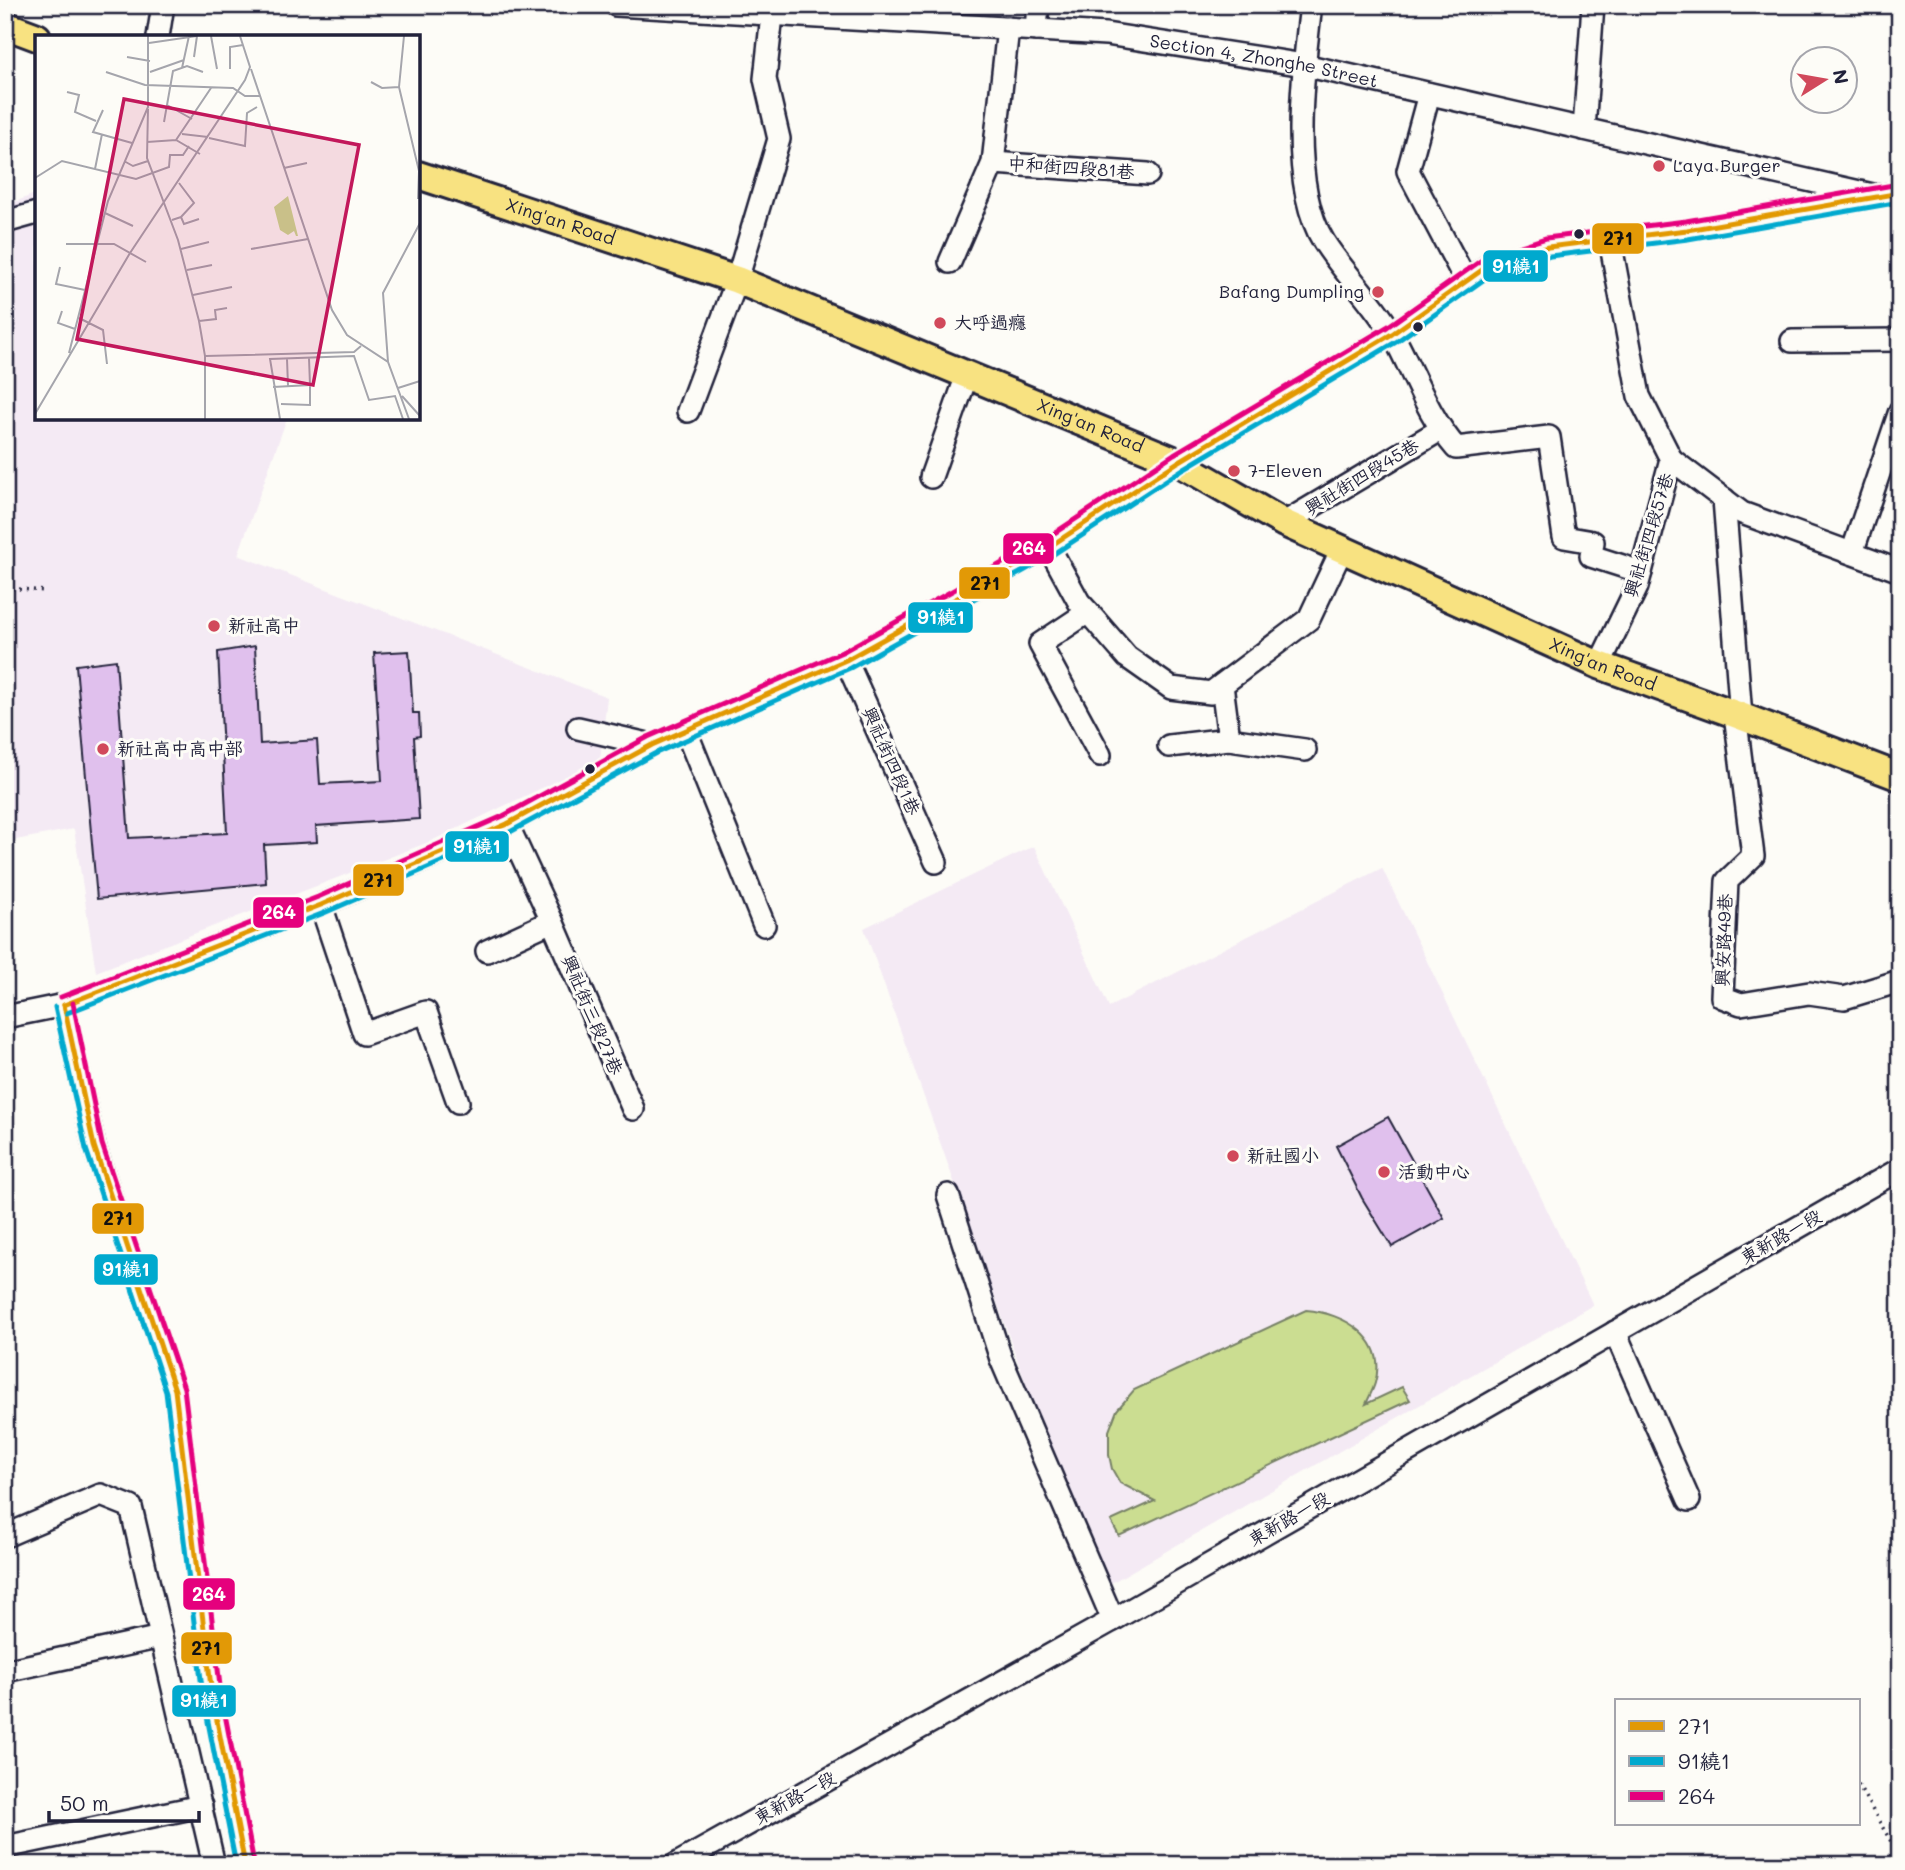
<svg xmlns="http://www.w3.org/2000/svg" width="1905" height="1870" viewBox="0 0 1905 1870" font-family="Mali,'LXGW WenKai TC',sans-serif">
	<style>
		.built { fill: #f4eaf4 }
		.green { fill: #cbdd91; stroke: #768066; stroke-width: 2 }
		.building { fill: #e0c0ed; stroke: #22223b; stroke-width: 2 }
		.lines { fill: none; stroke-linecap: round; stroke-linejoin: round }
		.minor-casing { stroke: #22223b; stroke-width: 26 }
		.major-casing { stroke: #22223b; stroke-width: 32 }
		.path { stroke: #22223b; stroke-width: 3.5; stroke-dasharray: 2 5; stroke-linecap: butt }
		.minor { stroke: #fdfcf7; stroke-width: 21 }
		.major { stroke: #f8e281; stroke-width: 26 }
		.bus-1-casing { stroke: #fdfcf7; stroke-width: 10 }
		.bus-2-casing { stroke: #fdfcf7; stroke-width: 10 }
		.bus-3-casing { stroke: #fdfcf7; stroke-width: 10 }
		.bus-1 { stroke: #e29906; stroke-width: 5 }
		.bus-2 { stroke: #00a9ce; stroke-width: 5 }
		.bus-3 { stroke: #e5007d; stroke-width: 5 }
		.poi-dot { fill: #d1495b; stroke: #fdfcf7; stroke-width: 2.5 }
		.bus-dot { fill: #22223b; stroke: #fdfcf7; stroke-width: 2.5 }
		.labels { text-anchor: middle; stroke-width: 6; stroke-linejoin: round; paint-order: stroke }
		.street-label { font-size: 18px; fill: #22223b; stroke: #fdfcf7 }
		.poi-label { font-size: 18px; fill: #22223b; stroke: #fdfcf7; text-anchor: start }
		.inset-road { fill: none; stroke: #a5a5ac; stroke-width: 2 }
		.view { fill: #c2185b; fill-opacity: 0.15; stroke: #c2185b; stroke-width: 3.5 }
		.inset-edge { fill: none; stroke: #22223b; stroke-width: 3.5 }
		.line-badge { stroke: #fdfcf7; stroke-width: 2.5 }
		.badge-label { font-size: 19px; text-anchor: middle; font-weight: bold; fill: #fff }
		.pale-badge-label { font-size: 19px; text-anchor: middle; font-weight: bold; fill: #111 }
	</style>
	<rect width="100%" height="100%" fill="#fdfcf7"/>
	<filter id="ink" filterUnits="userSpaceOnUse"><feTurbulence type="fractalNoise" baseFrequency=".0143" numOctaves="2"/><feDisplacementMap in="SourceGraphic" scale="14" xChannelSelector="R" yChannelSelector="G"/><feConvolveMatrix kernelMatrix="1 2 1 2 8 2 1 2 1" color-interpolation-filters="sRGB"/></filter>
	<g filter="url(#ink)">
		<g class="built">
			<polygon points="37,193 37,418 287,418 238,555 607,697 600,760 429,842 96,972 74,829 5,842 5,206"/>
			<polygon points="1034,846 1109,1007 1382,868 1593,1305 1099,1590 864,928"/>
		</g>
		<path class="green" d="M1306,1310c38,3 82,28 69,73 -2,7 -6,14 -9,21l36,-17 8,13 -291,136 -8,-15 44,-20 -35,-18 -8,-14 -3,-14v-24l8,-21 17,-20z"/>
		<g class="building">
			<polygon points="255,646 260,744 317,740 320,784 382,781 374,653 409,651 413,713 419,713 420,736 414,737 419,819 316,826 317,842 264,845 266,883 97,899 76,665 116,660 129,838 227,833 218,652"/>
			<polygon points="1388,1117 1444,1218 1392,1247 1362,1198 1336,1146"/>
		</g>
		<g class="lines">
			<defs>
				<g id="minor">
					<path id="s1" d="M616,5l490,29 198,31 573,131 23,-3"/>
					<path d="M1311,5c-8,66 -23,179 13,237 21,33 51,61 70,95 20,37 34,79 62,111l93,-11 15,100 29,5 -2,14 50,16"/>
					<polyline points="1036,30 1038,5"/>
					<polyline points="158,37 163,5"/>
					<polyline points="1429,94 1408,171 1466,281"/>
					<polyline points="1584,129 1593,5"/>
					<polyline points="993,163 1148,174"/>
					<polyline points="5,222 37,213"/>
					<polyline points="950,262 993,163 1008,28"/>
					<polyline points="1792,341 1900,340"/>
					<polyline points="688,411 737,280 779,139 765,79 772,15 770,5"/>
					<polyline points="1671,459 1742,513 1900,571"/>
					<polyline points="931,477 967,375"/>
					<polyline points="1724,499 1741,716"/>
					<polyline points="1284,523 1440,430"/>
					<polyline points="1049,547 1079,602 1088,612 1040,644 1100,755"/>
					<polyline points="1852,553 1900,411"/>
					<polyline points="1088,612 1127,657 1171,688 1211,693 1309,619 1342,549"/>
					<polyline points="846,660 936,862"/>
					<polyline points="1599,665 1637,587 1671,459 1639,396 1610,240"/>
					<polyline points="1222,685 1229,739"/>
					<polyline points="1735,714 1753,856 1727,881 1722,997 1741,1004 1809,993 1844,998 1900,981"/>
					<polyline points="578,728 652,745"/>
					<polyline points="686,731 764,925"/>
					<polyline points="1169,746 1229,739 1305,750"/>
					<polyline points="507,824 552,921 633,1109"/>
					<polyline points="321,905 364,1034 426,1012 458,1102"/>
					<polyline points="487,951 552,921"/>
					<polyline points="64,1005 94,1146 175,1390 212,1695 245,1865"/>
					<polyline points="5,1017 64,1005 321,905 507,824 652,745 846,660 1049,547 1178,462 1392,334 1489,265 1548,247 1687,230 1877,196"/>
					<polyline points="948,1195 1001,1359 1113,1620"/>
					<polyline points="1615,1332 1689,1500"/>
					<polyline points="5,1536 101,1495 131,1507 214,1865"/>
					<polyline points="5,1671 161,1637"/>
					<polyline points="5,1847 201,1806"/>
					<polyline points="675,1865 1113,1620 1900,1169"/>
				</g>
				<g id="major">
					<polyline points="5,25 37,37"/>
					<path id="s2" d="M418,175l319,105 441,182 106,61 315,142 136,49 165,63"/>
				</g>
			</defs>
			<use href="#minor" class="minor-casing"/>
			<use href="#major" class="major-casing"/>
			<g class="path">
				<polyline points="5,588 45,591"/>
				<polyline points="1858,1785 1900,1857"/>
			</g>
			<use href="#minor" class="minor"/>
			<use href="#major" class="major"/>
			<defs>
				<g id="bus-1">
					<polyline points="64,1005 321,905 507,824 652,745 846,660 1049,547 1178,462 1392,334 1489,265 1548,247 1687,230 1900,193"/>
					<polyline points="64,1005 94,1146 175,1390 212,1695 245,1865"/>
				</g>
				<g id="bus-2">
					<polyline points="55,1007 86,1149 166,1392 203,1696 236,1865"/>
					<polyline points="67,1013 324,913 510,832 656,753 850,668 1054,554 1183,469 1396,342 1493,273 1550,256 1688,239 1900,202"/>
				</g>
				<g id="bus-3">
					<polyline points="61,997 318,897 503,816 648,737 842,652 1044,540 1174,454 1387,327 1486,257 1546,238 1686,221 1899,184"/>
					<polyline points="73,1003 102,1144 184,1388 221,1694 254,1863"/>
				</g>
			</defs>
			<use href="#bus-1" class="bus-1-casing"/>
			<use href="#bus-2" class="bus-2-casing"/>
			<use href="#bus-3" class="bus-3-casing"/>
			<use href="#bus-1" class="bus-1"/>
			<use href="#bus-2" class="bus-2"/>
			<use href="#bus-3" class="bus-3"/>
		</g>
	</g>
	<g class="poi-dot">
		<circle cx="1659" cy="166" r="7"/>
		<circle cx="1378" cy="292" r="7"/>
		<circle cx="940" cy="323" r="7"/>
		<circle cx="1234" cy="471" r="7"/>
		<circle cx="214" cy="626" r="7"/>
		<circle cx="103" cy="749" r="7"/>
		<circle cx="1233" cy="1156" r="7"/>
		<circle cx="1384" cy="1172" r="7"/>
	</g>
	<g class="bus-dot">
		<circle cx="1579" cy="234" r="6"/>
		<circle cx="1418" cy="327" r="6"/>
		<circle cx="590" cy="769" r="6"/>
	</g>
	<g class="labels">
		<g class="street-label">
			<text dy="6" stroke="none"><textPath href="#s1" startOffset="651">Section 4, Zhonghe Street</textPath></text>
			<text transform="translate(1071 168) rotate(4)" y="6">中和街四段81巷</text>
			<text dy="6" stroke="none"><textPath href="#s2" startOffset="150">Xing'an Road</textPath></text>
			<text dy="6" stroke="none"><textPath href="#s2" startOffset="718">Xing'an Road</textPath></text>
			<text transform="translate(1362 477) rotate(-31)" y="6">興社街四段45巷</text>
			<text transform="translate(1649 535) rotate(-73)" y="6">興社街四段57巷</text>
			<text dy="6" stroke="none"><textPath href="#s2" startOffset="1284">Xing'an Road</textPath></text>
			<text transform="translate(891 761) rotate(66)" y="6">興社街四段1巷</text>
			<text transform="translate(1724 940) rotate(-88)" y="6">興安路49巷</text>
			<text transform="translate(592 1015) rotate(67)" y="6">興社街三段27巷</text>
			<text transform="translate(1781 1237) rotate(-30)" y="6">東新路一段</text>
			<text transform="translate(1289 1519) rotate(-30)" y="6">東新路一段</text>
			<text transform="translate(795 1798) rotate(-29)" y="6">東新路一段</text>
		</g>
		<g class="poi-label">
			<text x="1673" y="172">Laya Burger</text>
			<text x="1364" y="298" text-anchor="end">Bafang Dumpling</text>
			<text x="954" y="329">大呼過癮</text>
			<text x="1248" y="477">7-Eleven</text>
			<text x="228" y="632">新社高中</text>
			<text x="117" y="755">新社高中高中部</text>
			<text x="1247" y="1162">新社國小</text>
			<text x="1398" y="1178">活動中心</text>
		</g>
	</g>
	<g transform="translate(35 35)">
		<rect width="385" height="385" fill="#fdfcf7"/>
		<path d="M253,161l10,40h-2l-2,-5 -6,4 -8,-5 -6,-23z" fill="#cbdd91"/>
		<path class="inset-road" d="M176,1l6,33M114,8l48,-7M92,22l23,4M159,22l3,-21M147,33l7,-32M195,34v-22l13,-2M216,34l81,241 15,25 41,27 21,57M71,37l39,13 88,3 12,8h15M115,37l34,-12M336,47l11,6 17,-1 5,-51M364,52l20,84 -1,28M32,57l12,3 -4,17 21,9M132,70l25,14M113,74l-1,49 31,82 21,81 6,35v63M68,75l-10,22 39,11M129,87l9,-51 14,-5 16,6M147,99l26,3M174,103l36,8 2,-33 10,-6M141,105l35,-52M112,107l29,-2 24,14M89,126l9,5 15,-5M249,133l23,-5M60,134l7,-35M0,143l27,-17 74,18 33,-12 1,-12h13l6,-9M144,148l15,20 -13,14M70,178l28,13M137,185l9,-3 3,7 15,-5M31,209h48l32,18M146,214l28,-7M216,214l57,-10M25,232l-4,17 29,6M152,235l25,-5M158,260l39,-8M27,276l-4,12 17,6M44,283l24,12 4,34M164,286l17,-2 -1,-9 12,-2M34,318l39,-152 40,-94v-71M170,321l149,-4 7,-6M252,324l1,27M353,327l-5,-69 37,-70M238,352l37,-2 -1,-27M363,353l22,-7M367,361l18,20M246,369l29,1v-20M0,379l95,-161 115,-173 5,-13 -10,-31M245,384l-10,-60 84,-3 15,44 26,-4 8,23"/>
		<path class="view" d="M89,64l235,46 -46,240 -236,-46z"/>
		<rect width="385" height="385" class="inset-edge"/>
	</g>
	<g class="line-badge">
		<rect x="1591" y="222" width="54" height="33" rx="7" fill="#e29906"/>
		<rect x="1482" y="249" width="67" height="34" rx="7" fill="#00a9ce"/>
		<rect x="1002" y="532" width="53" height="33" rx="7" fill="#e5007d"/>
		<rect x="958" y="566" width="53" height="34" rx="7" fill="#e29906"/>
		<rect x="907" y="601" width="67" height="33" rx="7" fill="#00a9ce"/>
		<rect x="444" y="830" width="66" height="33" rx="7" fill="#00a9ce"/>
		<rect x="352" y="863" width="53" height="34" rx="7" fill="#e29906"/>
		<rect x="252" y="896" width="53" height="33" rx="7" fill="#e5007d"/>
		<rect x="91" y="1202" width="54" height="33" rx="7" fill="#e29906"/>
		<rect x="93" y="1253" width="66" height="33" rx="7" fill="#00a9ce"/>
		<rect x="182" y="1577" width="54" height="34" rx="7" fill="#e5007d"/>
		<rect x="180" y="1631" width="53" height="34" rx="7" fill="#e29906"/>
		<rect x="171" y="1684" width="66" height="34" rx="7" fill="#00a9ce"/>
	</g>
	<g class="badge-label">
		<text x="1516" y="273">91繞1</text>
		<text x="1029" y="555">264</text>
		<text x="941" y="624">91繞1</text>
		<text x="477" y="853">91繞1</text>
		<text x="279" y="919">264</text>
		<text x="126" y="1276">91繞1</text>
		<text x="209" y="1601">264</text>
		<text x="204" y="1707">91繞1</text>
	</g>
	<g class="pale-badge-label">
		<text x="1618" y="245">271</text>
		<text x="985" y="590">271</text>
		<text x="378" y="887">271</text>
		<text x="118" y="1225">271</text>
		<text x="206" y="1655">271</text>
	</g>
	<rect width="1905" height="1870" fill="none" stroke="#fdfcf7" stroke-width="28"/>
	<rect x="14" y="14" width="1877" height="1842" fill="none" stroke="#22223b" stroke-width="2.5" filter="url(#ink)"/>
	<rect x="1615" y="1699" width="245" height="126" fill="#fdfcf7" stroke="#a5a5ac" stroke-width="2"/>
	<rect x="1629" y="1721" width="35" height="10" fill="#e29906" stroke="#a5a5ac" stroke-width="2"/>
	<text x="1678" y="1734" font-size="21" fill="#22223b">271</text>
	<rect x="1629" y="1756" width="35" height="10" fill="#00a9ce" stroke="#a5a5ac" stroke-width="2"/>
	<text x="1678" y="1769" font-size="21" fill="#22223b">91繞1</text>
	<rect x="1629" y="1791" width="35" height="10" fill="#e5007d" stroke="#a5a5ac" stroke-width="2"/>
	<text x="1678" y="1804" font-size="21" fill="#22223b">264</text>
	<g transform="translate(1824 80) rotate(79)"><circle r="33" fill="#fdfcf7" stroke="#a5a5ac" stroke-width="2"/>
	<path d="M0-5L12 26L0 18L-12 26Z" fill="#d1495b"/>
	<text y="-10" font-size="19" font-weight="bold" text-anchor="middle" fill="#22223b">N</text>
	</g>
	<path d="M49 1811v10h150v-10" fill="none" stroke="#22223b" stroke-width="3.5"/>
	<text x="60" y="1811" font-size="21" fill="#22223b" stroke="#fdfcf7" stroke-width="5" paint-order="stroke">50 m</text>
</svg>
